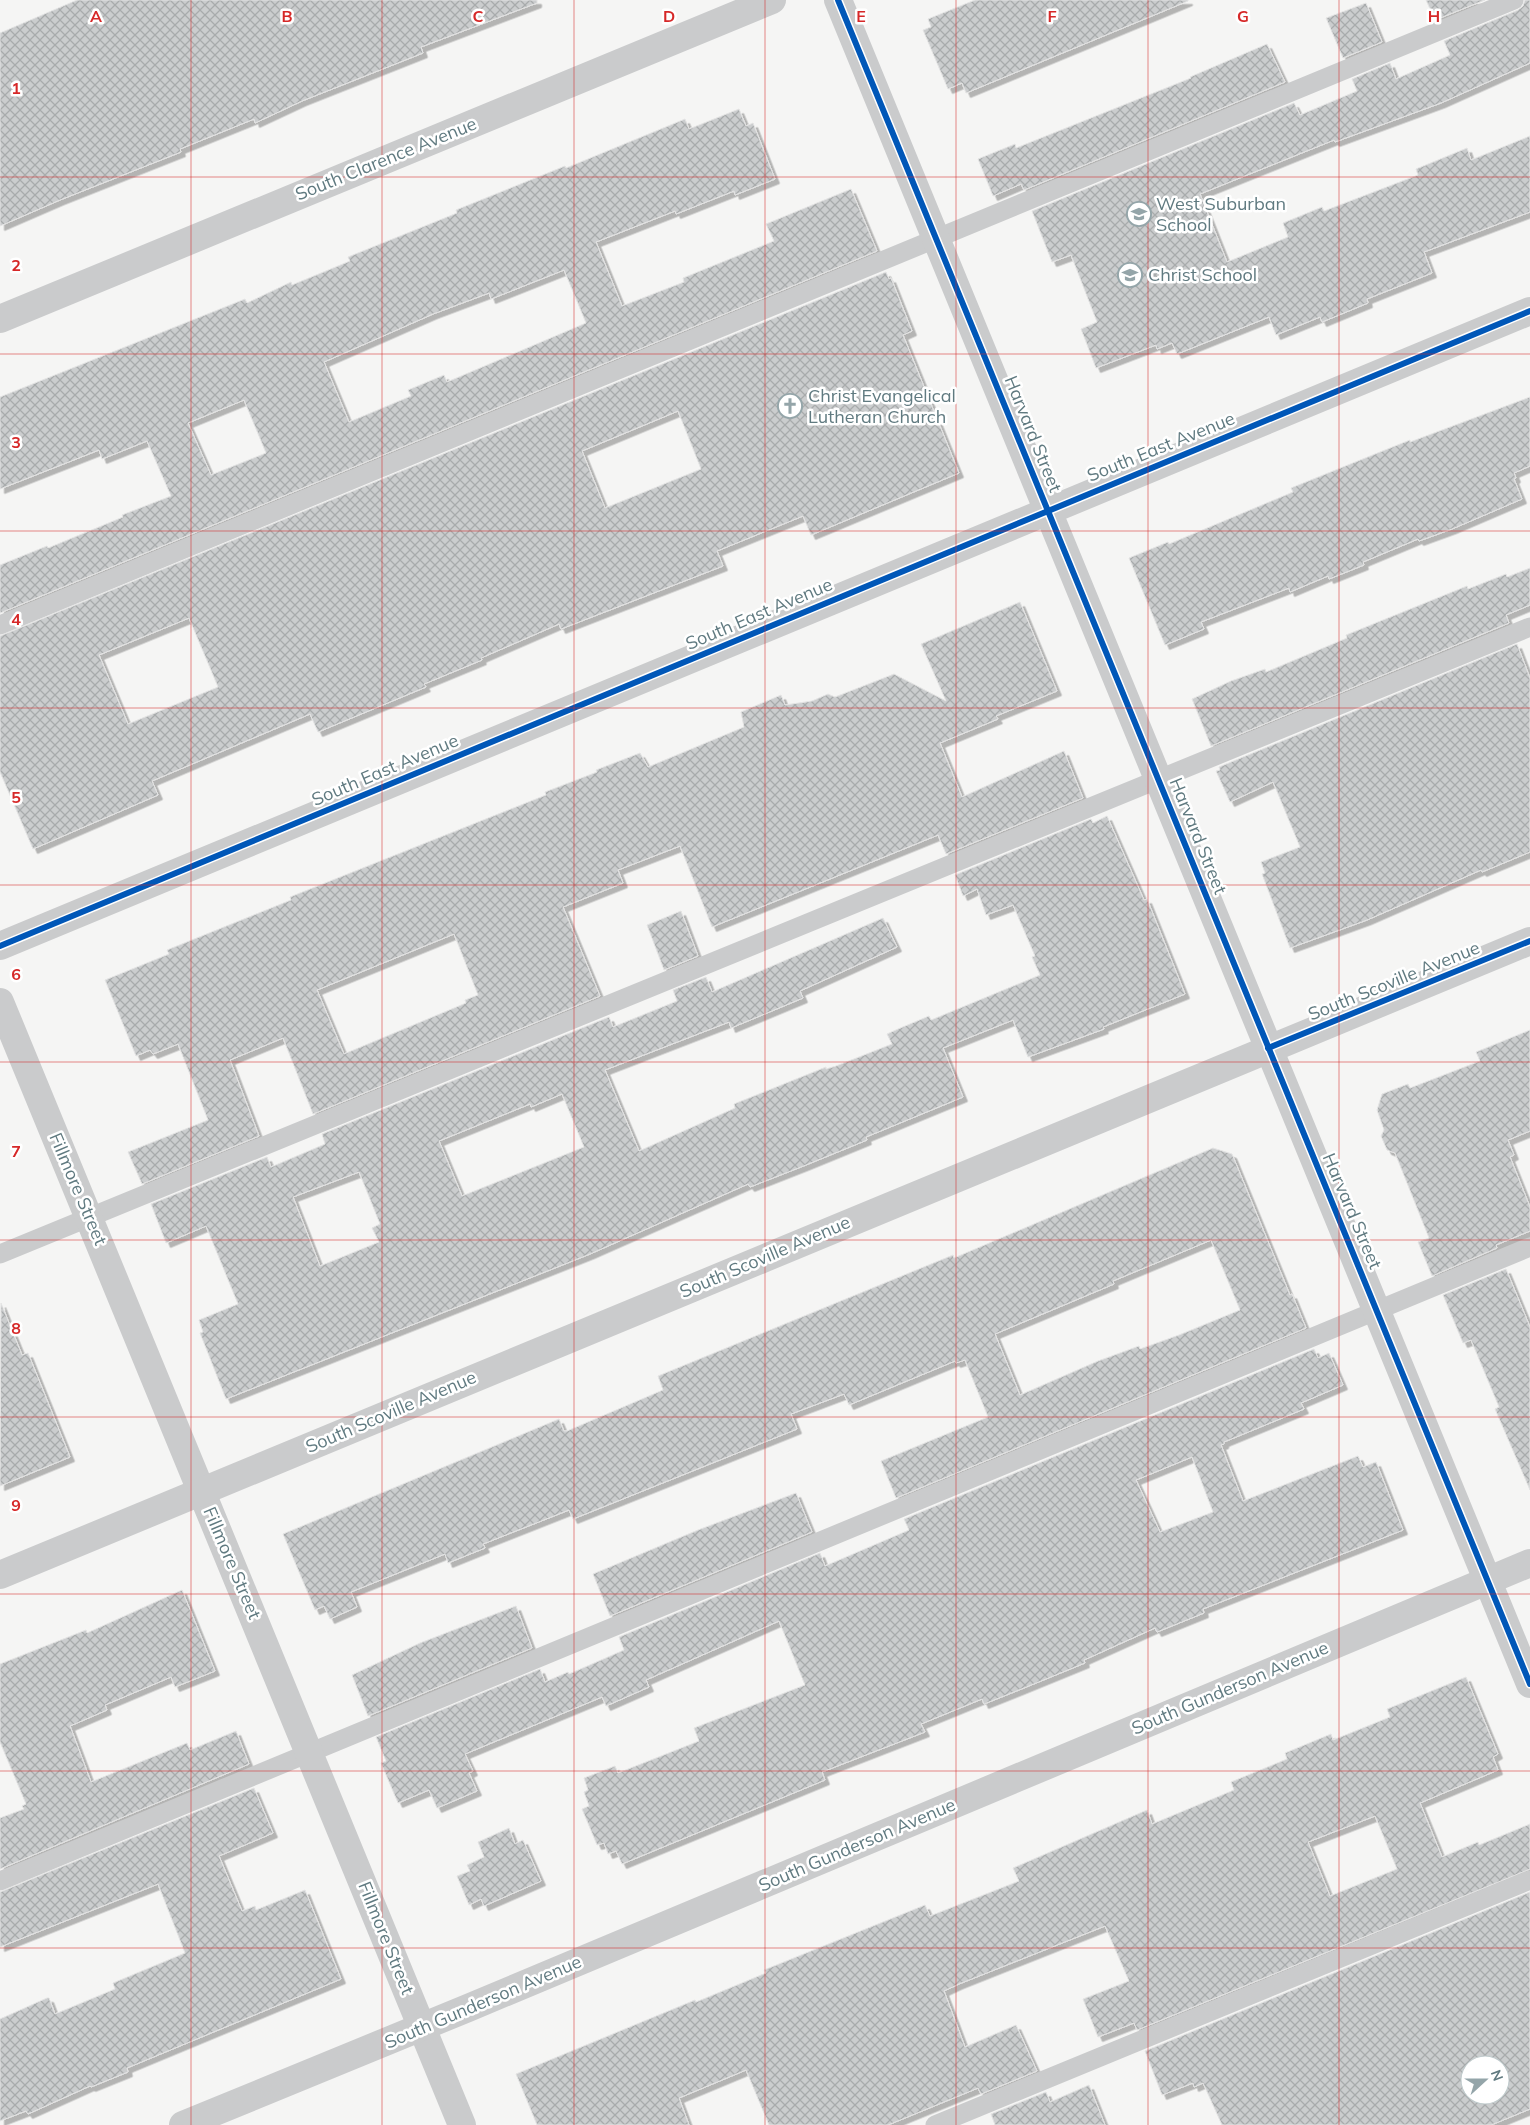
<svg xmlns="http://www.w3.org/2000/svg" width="1530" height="2125" viewBox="0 0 1530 2125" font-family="Mulish,sans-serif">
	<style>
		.building { fill: url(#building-cross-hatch); stroke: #e4e4e4; fill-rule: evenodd; filter: url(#shadow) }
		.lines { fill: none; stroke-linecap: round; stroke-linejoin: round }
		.lane { stroke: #cacbcc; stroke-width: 19 }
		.street { stroke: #cacbcc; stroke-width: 28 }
		.cycleway-casing { stroke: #fff; stroke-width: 9 }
		.cycleway { stroke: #0057b8; stroke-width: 6 }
		.grid { fill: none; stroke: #d62828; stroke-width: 1; stroke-opacity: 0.55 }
		.labels { text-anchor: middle; stroke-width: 5; stroke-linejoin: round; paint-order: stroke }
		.street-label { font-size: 18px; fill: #607a80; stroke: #fff }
		.poi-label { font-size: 18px; fill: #607a80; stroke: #fff; text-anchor: start }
		.grid-label { font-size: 16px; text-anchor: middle; font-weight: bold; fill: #d62828; stroke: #fff; stroke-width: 5; stroke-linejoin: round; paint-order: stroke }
	</style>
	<defs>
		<pattern id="building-cross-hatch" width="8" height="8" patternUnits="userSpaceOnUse" patternTransform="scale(1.25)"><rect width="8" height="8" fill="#cbcdce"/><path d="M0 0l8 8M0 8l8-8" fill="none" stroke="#a8abac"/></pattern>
		<filter id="shadow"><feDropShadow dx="4.5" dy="4.5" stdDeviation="0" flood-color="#0004"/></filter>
	</defs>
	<rect width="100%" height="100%" fill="#f5f5f4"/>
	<g class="building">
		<polygon points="77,0 537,0 537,3 421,47 423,53 302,101 255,123 254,119 180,149 181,152 60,200 0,226 0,33"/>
		<polygon points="975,0 1188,0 1188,1 966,93 962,83 948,89 923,30 931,27 928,19"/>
		<polygon points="1426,0 1485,0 1435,20"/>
		<polygon points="1525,0 1530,0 1530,63 1441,103 1335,142 1334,140 1200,194 1227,262 1288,237 1283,223 1322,207 1324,211 1418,175 1416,169 1467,148 1471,160 1530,136 1530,212 1424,252 1432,273 1367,299 1368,303 1322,322 1320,317 1276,335 1269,317 1177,354 1172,343 1157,349 1156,345 1096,368 1081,329 1097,322 1071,255 1052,262 1032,211 1294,103 1300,115 1357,91 1352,79 1390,63 1396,79 1450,55 1444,41 1518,10 1523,6"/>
		<polygon points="1366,3 1382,42 1343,58 1326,18"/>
		<polygon points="1267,44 1285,82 1024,190 1021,184 993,196 978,159 1015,144 1016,148 1191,78 1190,77"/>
		<path d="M739,109l7,17 7,-3 22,56 -40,16 -1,-4 -58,23 -1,-3 -79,31 26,64 62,-24 -1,-4 91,-37 -8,-17 85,-35 26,62 -877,362v-48l47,-19 1,2 75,-31 -1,-2 49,-19 -24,-55 -45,18 -3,-9 -99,39v-92l245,-98 2,4 44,-21 1,3 58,-24 -2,-4 109,-44 -1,-3 109,-44 1,2 119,-49 4,10zM564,270l22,53 -139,59 -3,-7 -36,15 3,6 -62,26 -25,-60 109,-48 56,-21 2,6zM244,400l22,53 -55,22 -23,-52z"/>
		<path d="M886,272l3,7 2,-1 21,53 -9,4 56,138 -148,62 -8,-19 -86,35 6,15 -162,63 -2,-5 -78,34 1,2 -58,24 2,3 -108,45 -8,-18 -158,67 6,14 -125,54 -33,-77v-136zM678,411l23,58 -96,39 -23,-57zM189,618l29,69 -90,37 -29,-69z"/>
		<polygon points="1530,397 1530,466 1514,473 1516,478 1514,479 1522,499 1452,529 1419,541 1418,539 1363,562 1364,565 1329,579 1328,576 1290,592 1289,588 1201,622 1204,629 1165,645 1129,558 1168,542 1169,544 1293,492 1291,488 1385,450 1410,440 1410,442"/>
		<polygon points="1530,568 1530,605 1506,615 1509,623 1211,746 1192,699 1231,681 1265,669 1266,672 1347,638 1346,635 1467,586 1468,589 1506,574 1507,577"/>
		<path d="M1020,602l37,89 -61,25 2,3 -58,24 22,54 102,-46 19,47 -137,56 -8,-19 -226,92 -32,-81 -62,24 5,13 -60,24 37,89 -287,118 -30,-76 -53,22 29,76 -117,48 -14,-32 80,-32 -30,-76 -25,10 -3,-4 -14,6 -31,-76 64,-26 -2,-4 124,-50 -1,-3 256,-102 -1,-3 52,-20 -1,-2 44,-17 8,14 96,-40 -3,-15 40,-17 4,10 27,-4 16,-7 7,3 59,-23 52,27 -25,-57zM454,934l24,61 -13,5 1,3 -122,51 -27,-64z"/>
		<polygon points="1517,644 1530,678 1530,852 1482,872 1481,870 1367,920 1290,948 1262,874 1265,873 1261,862 1300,847 1273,782 1230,802 1216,771 1220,770 1219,767"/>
		<path d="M1107,816l37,84 3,-1 38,95 -82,33 1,2 -76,28 -15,-37 -70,28 20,49 -97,40 1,3 -61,25 -56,22 -2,-3 -158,70 -364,145 -26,-66 3,-1 -4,-12 39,-16 -32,-78 -40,17 -15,-39 116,-47 4,10 54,-23 -3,-10 287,-117 4,10 64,-26 -4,-11 33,-13 6,15 171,-74 14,29 -97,44 3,7 -72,30 -2,-6 -124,48 34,81 96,-43 -1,-4 92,-37v2l10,-3 56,-22 -5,-10 11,-5 31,-13 2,4 109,-45 -8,-18 3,-1 -22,-51 -27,10 -9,-26 -14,7 -8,-21 136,-56 2,4zM562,1094l22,53 -122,49 -23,-55 91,-37 1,3zM359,1172l21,52 -8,4 7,14 -59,24 -27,-69z"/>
		<polygon points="681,911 698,956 664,970 647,925"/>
		<polygon points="1530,1030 1530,1131 1508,1140 1514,1155 1510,1157 1530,1207 1530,1231 1496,1245 1497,1248 1432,1276 1418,1242 1429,1238 1395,1153 1387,1150 1381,1136 1384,1130 1377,1110 1382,1094 1408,1084 1410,1088 1480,1061 1476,1052"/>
		<path d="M1213,1148l19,6 58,141 2,-1 14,34 -410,170 -15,-37 107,-44 -23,-57 -9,3 -1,-2 -106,44 -5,-11 -53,20 6,15 -224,90 -4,-9 -86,34 2,4 -37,15 -3,-9 -94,38 6,15 -27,12 -6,-13 -9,4 -32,-76 276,-115 5,12h3l96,-41 -5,-14 295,-121 1,3zM1211,1240l29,70 -61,25 -39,14 -1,-3 -41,15 -78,34 -25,-61 119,-50 -1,-3z"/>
		<polygon points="1506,1269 1530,1327 1530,1490 1495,1409 1499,1407 1471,1340 1463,1343 1443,1295"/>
		<polygon points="1,1303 22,1355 28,1353 70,1457 0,1486"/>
		<path d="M1314,1349l4,9 11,-5 14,32 -42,18 3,6 -80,33v2l-3,1 22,56 115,-45 5,11 13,-5 27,68 -200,79 1,4 -47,19 -2,-4 -71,32 1,3 -66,27 -35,14 -2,-5 -61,25 4,8 -103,40 3,8 -203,84 -6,-13 -8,3 -4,-11 -7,2 -15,-36 7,-3 -5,-14 4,-2 -4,-12 31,-12 3,7 81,-32 -5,-13 111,-43 -26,-64 -133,59 3,7 -43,19 -4,-9 -137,57 8,17 -4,2 8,18 -40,17 -8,-18 -31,13 -17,-40 5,-2 -10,-24 164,-68 5,13 23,-10 1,2 55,-24 -5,-13 201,-84 5,13 84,-36 -5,-11zM1192,1457l21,55 -53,20 -24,-52z"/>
		<polygon points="796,1493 812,1532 610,1616 593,1574 698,1530"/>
		<polygon points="182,1590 215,1671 175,1687 171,1677 105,1705 107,1710 70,1726 91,1782 187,1743 190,1750 236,1731 249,1764 0,1869 0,1818 24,1809 22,1806 26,1804 0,1742 0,1664 86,1630 87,1633"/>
		<polygon points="516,1606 532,1648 368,1716 352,1675 420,1643"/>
		<path d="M1466,1677l32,77 -5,3 5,13 -78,33 22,54 36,-15 1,3 51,-21v45l-393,161 -3,-7 -36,14 -15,-38 46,-18 -24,-55 -146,58 -15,7 21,56 51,-22 21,46 -56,23 -3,-6 -90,37h-119l-23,-55 -67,28 10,27h-152l-21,-51 179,-74 1,2 70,-29 -2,-3 161,-65 5,11 89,-35 -6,-13 134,-58 5,14 82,-34 -3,-8 56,-23 -2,-6 46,-19 2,6 57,-23 -3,-8zM1375,1816l22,53 -67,27 -22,-54z"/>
		<polygon points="254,1788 273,1833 219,1856 242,1911 255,1906 256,1910 305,1890 341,1979 127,2068 128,2072 91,2087 90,2086 28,2114 26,2111 0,2121 0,2019 47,1998 49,1998 55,2014 115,1989 113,1983 185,1953 158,1884 0,1947 0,1892"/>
		<polygon points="509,1828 515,1844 523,1840 541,1881 484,1906 481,1899 469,1905 457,1876 470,1871 467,1865 484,1857 478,1842"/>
		<path d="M1530,1892v217l-39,16h-269l-19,-42 -9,4 -1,-4 -31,12 -17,-44zM1470,2065h30v30h-30z"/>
		<polygon points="1089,2085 1105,2125 995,2125 991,2114 1046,2092 1050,2102"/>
	</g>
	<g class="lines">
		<g class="lane">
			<polyline points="0,625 1514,0"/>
			<polyline points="0,1254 1530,627"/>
			<polyline points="0,1881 1530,1247"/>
			<polyline points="935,2125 1530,1880"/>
		</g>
		<g class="street">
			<polyline points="838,0 1530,1684"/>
			<polyline points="0,319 772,0"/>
			<polyline points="0,946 1530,311"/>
			<polyline points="0,1002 462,2125"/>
			<polyline points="0,1575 1530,941"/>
			<polyline points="183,2125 468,2008 1530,1563"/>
		</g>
		<defs>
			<g id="cycleway">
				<polyline points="838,0 1530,1684"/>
				<polyline points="0,946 1530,311"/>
				<polyline points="1268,1048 1530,941"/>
			</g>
		</defs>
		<use href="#cycleway" class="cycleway-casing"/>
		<use href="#cycleway" class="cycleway"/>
	</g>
	<path class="grid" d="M191,0v2125M382,0v2125M574,0v2125M765,0v2125M956,0v2125M1148,0v2125M1339,0v2125M0,177h1530M0,354h1530M0,531h1530M0,708h1530M0,885h1530M0,1062h1530M0,1240h1530M0,1417h1530M0,1594h1530M0,1771h1530M0,1948h1530"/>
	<defs>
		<symbol id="school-ring" viewBox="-11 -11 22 22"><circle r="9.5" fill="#fff" stroke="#94a5a9" stroke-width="1.5"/><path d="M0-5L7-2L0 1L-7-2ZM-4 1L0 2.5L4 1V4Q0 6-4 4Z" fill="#94a5a9"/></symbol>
		<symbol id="church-ring" viewBox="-11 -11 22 22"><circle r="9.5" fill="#fff" stroke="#94a5a9" stroke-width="1.5"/><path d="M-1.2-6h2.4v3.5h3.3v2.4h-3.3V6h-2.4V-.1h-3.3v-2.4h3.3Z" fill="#94a5a9"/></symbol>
	</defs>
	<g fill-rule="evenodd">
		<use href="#school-ring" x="1125" y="200" width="28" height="28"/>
		<use href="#school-ring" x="1116" y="261" width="28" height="28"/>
		<use href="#church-ring" x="776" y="392" width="28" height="28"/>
	</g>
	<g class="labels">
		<g class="street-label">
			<text transform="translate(386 159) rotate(-22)" y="6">South Clarence Avenue</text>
			<text transform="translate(1033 434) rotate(68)" y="6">Harvard Street</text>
			<text transform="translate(1161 447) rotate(-22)" y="6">South East Avenue</text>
			<text transform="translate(759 614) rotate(-23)" y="6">South East Avenue</text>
			<text transform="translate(385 770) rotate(-23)" y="6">South East Avenue</text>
			<text transform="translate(1198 836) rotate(68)" y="6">Harvard Street</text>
			<text transform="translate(1394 981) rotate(-22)" y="6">South Scoville Avenue</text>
			<text transform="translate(78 1189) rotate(67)" y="6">Fillmore Street</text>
			<text transform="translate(1352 1211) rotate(67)" y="6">Harvard Street</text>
			<text transform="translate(765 1257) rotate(-23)" y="6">South Scoville Avenue</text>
			<text transform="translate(391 1412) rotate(-23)" y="6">South Scoville Avenue</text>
			<text transform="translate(232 1563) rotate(67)" y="6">Fillmore Street</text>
			<text transform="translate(1230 1688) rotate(-23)" y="6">South Gunderson Avenue</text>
			<text transform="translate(857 1845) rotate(-23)" y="6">South Gunderson Avenue</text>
			<text transform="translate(386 1938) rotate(68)" y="6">Fillmore Street</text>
			<text transform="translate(483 2002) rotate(-23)" y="6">South Gunderson Avenue</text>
		</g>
		<g class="poi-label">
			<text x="1156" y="210">West Suburban<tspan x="1156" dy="21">School</tspan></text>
			<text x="1148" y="281">Christ School</text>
			<text x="808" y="402">Christ Evangelical<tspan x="808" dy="21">Lutheran Church</tspan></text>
		</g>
	</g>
	<g class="grid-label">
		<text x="96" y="22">A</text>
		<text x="287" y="22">B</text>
		<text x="478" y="22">C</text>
		<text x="669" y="22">D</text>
		<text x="861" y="22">E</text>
		<text x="1052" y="22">F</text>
		<text x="1243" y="22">G</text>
		<text x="1434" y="22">H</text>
		<text x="16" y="94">1</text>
		<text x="16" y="271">2</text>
		<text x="16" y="448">3</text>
		<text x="16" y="625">4</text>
		<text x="16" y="803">5</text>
		<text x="16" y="980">6</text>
		<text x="16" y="1157">7</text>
		<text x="16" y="1334">8</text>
		<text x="16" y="1511">9</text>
	</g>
	<g transform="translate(1485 2080) rotate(69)"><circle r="24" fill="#ffffff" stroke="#bfcacc"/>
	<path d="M0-4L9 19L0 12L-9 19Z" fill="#94a5a9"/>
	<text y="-8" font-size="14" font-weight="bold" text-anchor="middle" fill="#607a80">N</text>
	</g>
</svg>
